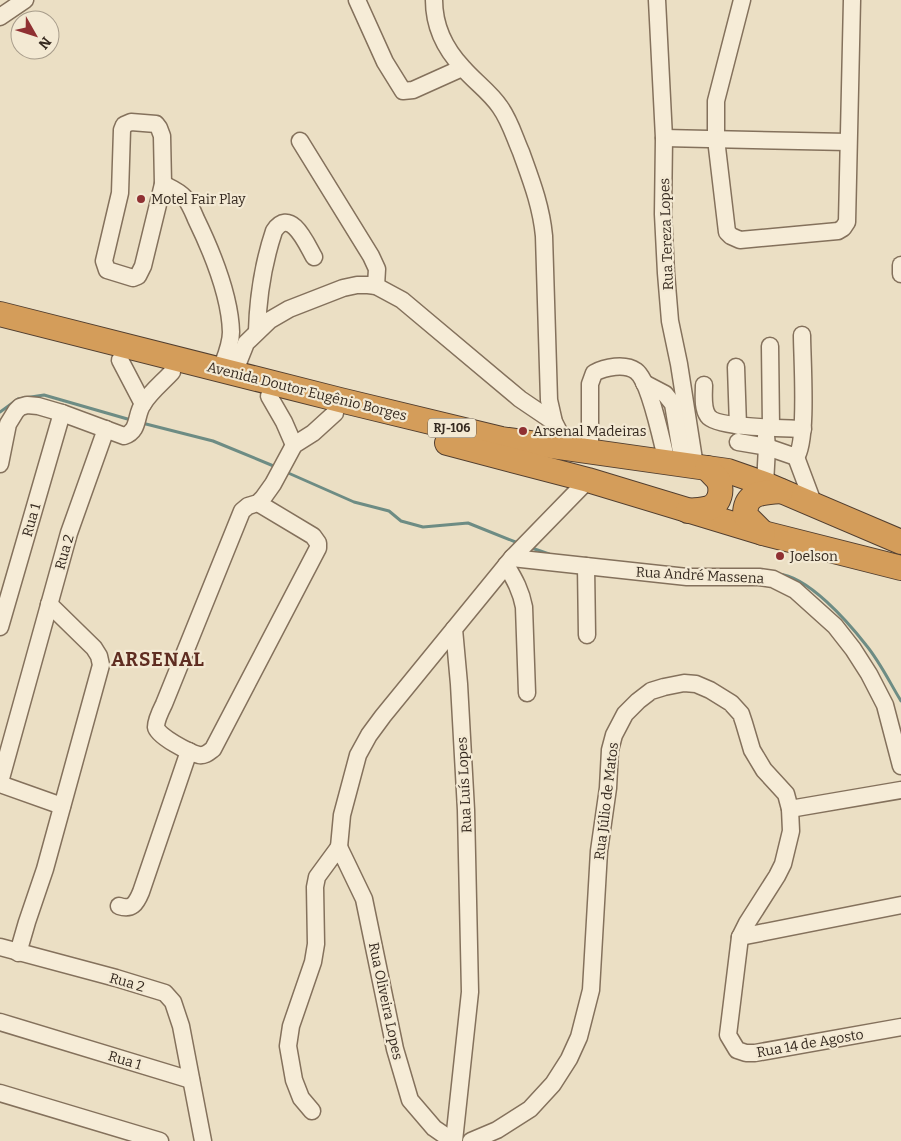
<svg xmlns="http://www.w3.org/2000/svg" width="901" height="1141" viewBox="0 0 901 1141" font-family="Bitter,serif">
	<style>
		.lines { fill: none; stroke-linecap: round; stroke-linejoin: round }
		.stream { stroke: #6d8c84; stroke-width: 3 }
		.minor-casing { stroke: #84715c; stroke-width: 19 }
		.highway-casing { stroke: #523f30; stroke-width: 26 }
		.minor { stroke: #f6ecd7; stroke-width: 16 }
		.highway { stroke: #d49d5a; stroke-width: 24 }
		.poi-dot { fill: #8f3032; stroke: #f3e9d3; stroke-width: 2 }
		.labels { text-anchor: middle; stroke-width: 4.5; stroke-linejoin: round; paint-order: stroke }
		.shield { fill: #f3e9d3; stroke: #6e6355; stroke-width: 1 }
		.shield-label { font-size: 12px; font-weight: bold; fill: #35291f }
		.poi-label { font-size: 14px; fill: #35291f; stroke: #f3e9d3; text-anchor: start }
		.street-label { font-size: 14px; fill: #35291f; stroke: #f3e9d3 }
		.district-label { font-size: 19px; font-weight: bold; letter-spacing: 1px; fill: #5f2d21; stroke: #f3e9d3 }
	</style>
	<rect width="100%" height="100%" fill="#ebdfc4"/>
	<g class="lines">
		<g class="stream">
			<polyline points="0,412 18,399 44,395 131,420"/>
			<polyline points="142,423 213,441 276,467"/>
			<polyline points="286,472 354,502 389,511 401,521 423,527 468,523 518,543"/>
			<polyline points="529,547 549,554"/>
			<path d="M778,574c30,2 70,48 88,71 14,17 24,38 35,56"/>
		</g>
		<defs>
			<g id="minor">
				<polyline points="357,0 385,62 403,91 413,90 462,68"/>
				<path d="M434,0c0,26 11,49 29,68 12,14 27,24 37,39 10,14 14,29 21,45 10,28 20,53 23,84l5,164 5,22 14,27"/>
				<polyline points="657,0 664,138 663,214 666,273 670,321 679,364 695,466"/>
				<polyline points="742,0 716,101 716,139 727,232 731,236 740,240 838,231 843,228 847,222 852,0"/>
				<polyline points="0,17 25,0"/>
				<polygon points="131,122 156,124 159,128 162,136 163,184 143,266 138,276 133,278 107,270 104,261 120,193 122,130 124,125"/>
				<polyline points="664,138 848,142"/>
				<polyline points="300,141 371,256 377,269 376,286"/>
				<path d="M163,184c8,4 16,7 22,14 5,6 8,14 11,21 16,33 34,77 35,113 0,13 -6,26 -10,37"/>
				<polyline points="901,265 901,274"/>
				<path d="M257,331c1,-35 6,-67 17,-100 17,-25 33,14 40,26"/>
				<polyline points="770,346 771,427"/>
				<polyline points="120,360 143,404"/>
				<polyline points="736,367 738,426"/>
				<polyline points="234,373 246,343 270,320 289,309 343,288 357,285 368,285 376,286 402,300 520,399 554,422"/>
				<polyline points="644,383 665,394 673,404 683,464"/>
				<path d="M704,385c0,9 -2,23 4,31 8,12 78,12 95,13"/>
				<polyline points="269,396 284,422 294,445"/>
				<path d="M738,442l29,5 29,10c12,-15 6,-99 6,-122"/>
				<path d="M590,452v-68l4,-11c11,-6 31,-10 42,-2 14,10 26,72 31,91"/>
				<polyline points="796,457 814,505"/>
				<path d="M0,464l8,-40 8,-13 4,-4 7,-2 11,1 24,7 62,23c16,-5 11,-21 19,-32 7,-12 20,-22 29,-32"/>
				<polyline points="765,484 767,447 766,436"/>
				<path d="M258,503l55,33 5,7v5l-105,201c-4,3 -8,7 -14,6 -9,-2 -42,-19 -43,-28 0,-7 5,-17 8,-23l78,-193 6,-5 10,-3 5,-5 10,-14 21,-39 19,-12 22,-20"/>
				<polyline points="512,558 687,577 759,577 773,579 795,590 835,626 853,649 869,674 885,705 901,766"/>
				<path d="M506,565c9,15 15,26 18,42l3,86"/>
				<polyline points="586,566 587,635"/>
				<polyline points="0,627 62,413"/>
				<polyline points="0,782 69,533 106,429"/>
				<polyline points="0,784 62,806"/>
				<polyline points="790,809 901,790"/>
				<polyline points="339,847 342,815 358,755 369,735 383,716 454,629"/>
				<path d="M119,906c13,4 17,-2 22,-14l48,-141"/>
				<polyline points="740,937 901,905"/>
				<polyline points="0,947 116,978 165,993 173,1002 181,1026 203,1141"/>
				<polyline points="18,953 27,922 45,869 101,665 99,656 94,648 49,604"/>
				<polyline points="0,1022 191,1080"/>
				<polyline points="0,1093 160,1141"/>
				<polyline points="312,1111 301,1098 294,1080 288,1046 291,1026 313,962 316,944 315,887 317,877 339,847 364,899 395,1049 410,1100 434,1128 453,1141"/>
				<polyline points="454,1141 470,992 466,810 459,684 454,629 512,558 588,480"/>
				<polyline points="471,1141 497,1130 530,1109 553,1084 569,1059 579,1037 591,990 599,851 608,788 610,750 614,735 625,714 638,701 651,691 664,687 684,683 696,684 710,690 731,703 741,714 744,723 752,750 764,770 786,794 790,809 791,831 783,864 777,876 747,923 740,937 728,1035 737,1050 746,1053 755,1053 901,1027"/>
			</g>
			<g id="highway">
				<polyline points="0,314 340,400 501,439 728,471 765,484 901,542"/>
				<polyline points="447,443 588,480 763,533 901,568"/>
				<path d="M688,511c7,-1 14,-1 21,-3 11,-4 14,-18 9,-28 -3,-4 -8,-8 -11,-12"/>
				<path d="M763,533l-18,-18c0,-24 19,-22 36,-24"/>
			</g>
		</defs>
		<use href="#minor" class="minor-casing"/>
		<use href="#highway" class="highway-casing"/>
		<use href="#minor" class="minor"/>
		<use href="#highway" class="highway"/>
	</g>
	<g class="poi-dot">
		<circle cx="141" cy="199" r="5"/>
		<circle cx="523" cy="431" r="5"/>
		<circle cx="780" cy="556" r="5"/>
	</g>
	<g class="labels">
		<rect class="shield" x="428" y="418.5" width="48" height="19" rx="4"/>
		<g class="shield-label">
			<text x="452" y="432">RJ-106</text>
		</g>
		<g class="poi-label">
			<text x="151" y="204">Motel Fair Play</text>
			<text x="533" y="436">Arsenal Madeiras</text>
			<text x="790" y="561">Joelson</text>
		</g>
		<g class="street-label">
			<text transform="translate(666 234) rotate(-92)" y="5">Rua Tereza Lopes</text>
			<text transform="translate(307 391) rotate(14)" y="5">Avenida Doutor Eugênio Borges</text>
			<text transform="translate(31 520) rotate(-74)" y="5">Rua 1</text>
			<text transform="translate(64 552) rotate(-74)" y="5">Rua 2</text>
			<text transform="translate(700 575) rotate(3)" y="5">Rua André Massena</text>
			<text transform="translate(464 785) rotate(-93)" y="5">Rua Luís Lopes</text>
			<text transform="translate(606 801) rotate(-83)" y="5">Rua Júlio de Matos</text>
			<text transform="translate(127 982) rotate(16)" y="5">Rua 2</text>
			<text transform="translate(386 1001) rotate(78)" y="5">Rua Oliveira Lopes</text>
			<text transform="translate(810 1043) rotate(-10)" y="5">Rua 14 de Agosto</text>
			<text transform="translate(125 1060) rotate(17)" y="5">Rua 1</text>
		</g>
		<g class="district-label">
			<text x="158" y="666">ARSENAL</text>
		</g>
	</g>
	<g transform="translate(35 35) rotate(129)"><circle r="24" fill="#f3e9d3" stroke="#a79c8b"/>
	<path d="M0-4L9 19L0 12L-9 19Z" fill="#8f3032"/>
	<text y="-8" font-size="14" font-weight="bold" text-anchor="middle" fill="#35291f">N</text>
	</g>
</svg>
